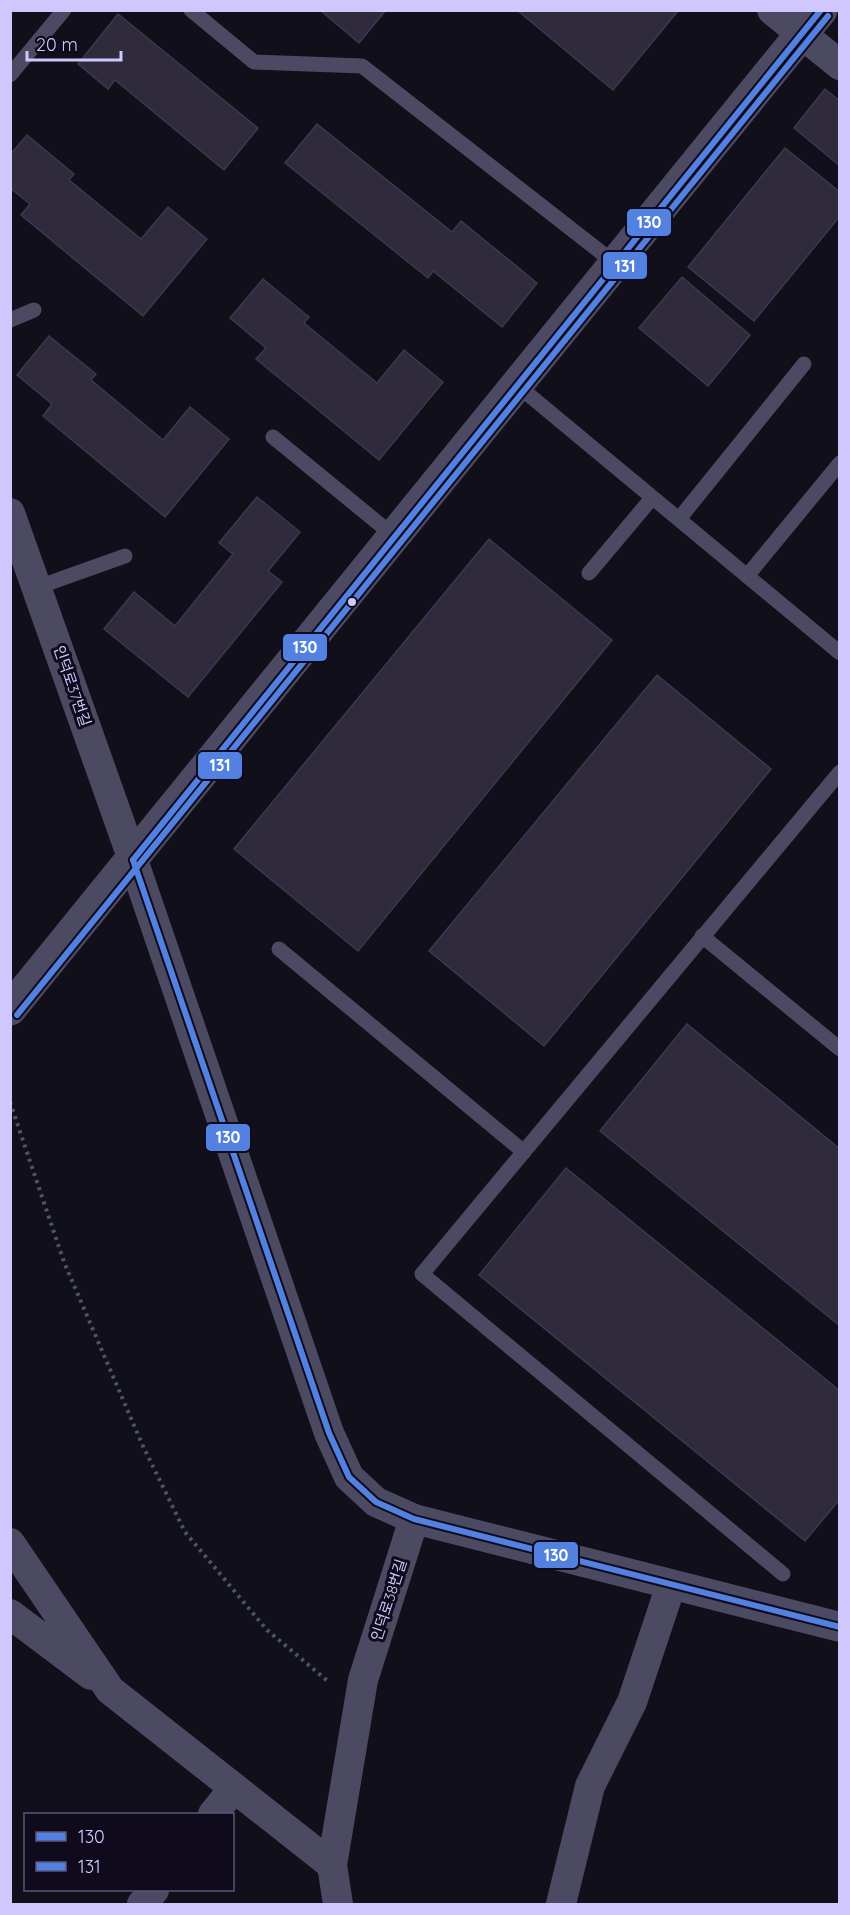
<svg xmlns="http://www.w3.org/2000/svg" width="850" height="1915" viewBox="0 0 850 1915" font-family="Quicksand,'Noto Sans KR',sans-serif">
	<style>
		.building { fill: #2f2b3c; stroke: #3c394e; stroke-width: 1.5 }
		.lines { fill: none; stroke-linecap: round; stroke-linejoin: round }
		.path { stroke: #485766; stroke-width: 4; stroke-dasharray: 3 4.5; stroke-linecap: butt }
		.service { stroke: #4c4a62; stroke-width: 15 }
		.minor { stroke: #4c4a62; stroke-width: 30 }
		.tertiary { stroke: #4c4a62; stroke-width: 33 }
		.bus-1-casing { stroke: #0f0b1d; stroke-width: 10 }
		.bus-2-casing { stroke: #0f0b1d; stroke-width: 10 }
		.bus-1 { stroke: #5281e2; stroke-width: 6 }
		.bus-2 { stroke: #5281e2; stroke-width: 6 }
		.bus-dot { fill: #d0c7ff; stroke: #0f0b1d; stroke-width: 2 }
		.labels { text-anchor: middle; stroke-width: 6; stroke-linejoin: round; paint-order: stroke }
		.street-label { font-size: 15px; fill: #d0c7ff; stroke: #0f0b1d }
		.line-badge { stroke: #0f0b1d; stroke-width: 2 }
		.badge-label { font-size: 16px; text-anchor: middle; font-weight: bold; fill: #fff }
	</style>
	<rect width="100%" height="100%" fill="#110f19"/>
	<g class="building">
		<polygon points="320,10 386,10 359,43"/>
		<polygon points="517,10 675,10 677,12 613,90"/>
		<polygon points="118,14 258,128 224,170 115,80 108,89 78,64"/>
		<polygon points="825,89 840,101 840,166 794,128"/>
		<polygon points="317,124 452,232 461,221 537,283 502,327 433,271 428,278 285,163"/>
		<polygon points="27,135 74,174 69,180 141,239 168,207 207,239 143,316 21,215 30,204 10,188 10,155"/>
		<polygon points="785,148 840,192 840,216 754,321 688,267"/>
		<polygon points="682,277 750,335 708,386 639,328"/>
		<polygon points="263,279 309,317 304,323 377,383 404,350 443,382 379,460 256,359 266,348 230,318"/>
		<polygon points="49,336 96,374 91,380 163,440 190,407 229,439 165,517 43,416 52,404 17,375"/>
		<polygon points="257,497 300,532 268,571 282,582 188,697 104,629 134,592 175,626 233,554 219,543"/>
		<polygon points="489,539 612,640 358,951 234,849"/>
		<polygon points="657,675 771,769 544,1046 429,951"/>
		<polygon points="687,1024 840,1149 840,1326 600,1131"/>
		<polygon points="566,1168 840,1391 840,1499 805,1541 479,1275"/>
	</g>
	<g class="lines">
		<polyline class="path" points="10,1102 64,1262 142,1444 185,1532 267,1630 330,1683"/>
		<g class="service">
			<polyline points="191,10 254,62 362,66 616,264"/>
			<polyline points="10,75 64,10"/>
			<polyline points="10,320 34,310"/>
			<polyline points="517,385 840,653"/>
			<polyline points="273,437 394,536"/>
			<polyline points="679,519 804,364"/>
			<polyline points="589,573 652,498"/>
			<polyline points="747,576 840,463"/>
			<polyline points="38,587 125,556"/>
			<polyline points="702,936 840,1049"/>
			<polyline points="279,949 524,1152"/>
			<polyline points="783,1574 422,1274 840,772"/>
		</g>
		<g class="minor">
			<polyline points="772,10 840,65"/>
			<polyline points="10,513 133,860 329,1433 349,1477 376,1502 414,1519 840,1627"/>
			<polyline points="10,1543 110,1690 332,1865"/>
			<polyline points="10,1614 91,1675"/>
			<polyline points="213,1814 233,1789"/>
			<polyline points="142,1904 154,1890"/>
			<polyline points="338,1904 332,1865 363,1680 414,1519"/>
			<polyline points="561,1904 590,1786 632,1702 671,1585"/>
		</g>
		<polyline class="tertiary" points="10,1009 821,10"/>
		<defs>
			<g id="bus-1">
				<polyline points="133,860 329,1433 349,1477 376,1502 414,1519 840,1627"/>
				<polyline points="133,860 821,10"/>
			</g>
			<polyline id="bus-2" points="17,1015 828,16"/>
		</defs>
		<use href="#bus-1" class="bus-1-casing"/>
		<use href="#bus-2" class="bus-2-casing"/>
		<use href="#bus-1" class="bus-1"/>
		<use href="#bus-2" class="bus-2"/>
	</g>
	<circle class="bus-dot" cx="352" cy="602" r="5"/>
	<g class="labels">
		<g class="street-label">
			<text transform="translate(72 686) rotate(71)" y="5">인덕로37번길</text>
			<text transform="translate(389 1600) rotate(-72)" y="5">인덕로38번길</text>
		</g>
	</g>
	<g class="line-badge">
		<rect x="626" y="208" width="46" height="29" rx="6" fill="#5281e2"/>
		<rect x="602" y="251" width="46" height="29" rx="6" fill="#5281e2"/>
		<rect x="282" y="633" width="46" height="29" rx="6" fill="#5281e2"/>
		<rect x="197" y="751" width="46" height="29" rx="6" fill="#5281e2"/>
		<rect x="205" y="1123" width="46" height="29" rx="6" fill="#5281e2"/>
		<rect x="533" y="1541" width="46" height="28" rx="6" fill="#5281e2"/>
	</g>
	<g class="badge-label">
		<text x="649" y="228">130</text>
		<text x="625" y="272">131</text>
		<text x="305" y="653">130</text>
		<text x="220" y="771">131</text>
		<text x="228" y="1143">130</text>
		<text x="556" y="1561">130</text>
	</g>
	<rect width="850" height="1915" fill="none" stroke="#d0c7ff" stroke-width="24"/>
	<rect x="24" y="1813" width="210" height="78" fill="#0f0b1d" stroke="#5c5677" stroke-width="1.5"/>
	<rect x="36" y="1832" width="30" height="9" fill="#5281e2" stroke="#5c5677" stroke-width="1.5"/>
	<text x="78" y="1843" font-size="18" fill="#d0c7ff">130</text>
	<rect x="36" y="1862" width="30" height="9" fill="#5281e2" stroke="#5c5677" stroke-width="1.5"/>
	<text x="78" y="1873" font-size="18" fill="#d0c7ff">131</text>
	<path d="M27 51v9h94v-9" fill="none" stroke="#d0c7ff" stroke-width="3"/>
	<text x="36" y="51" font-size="18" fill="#d0c7ff" stroke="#0f0b1d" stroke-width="4.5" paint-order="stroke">20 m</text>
</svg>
